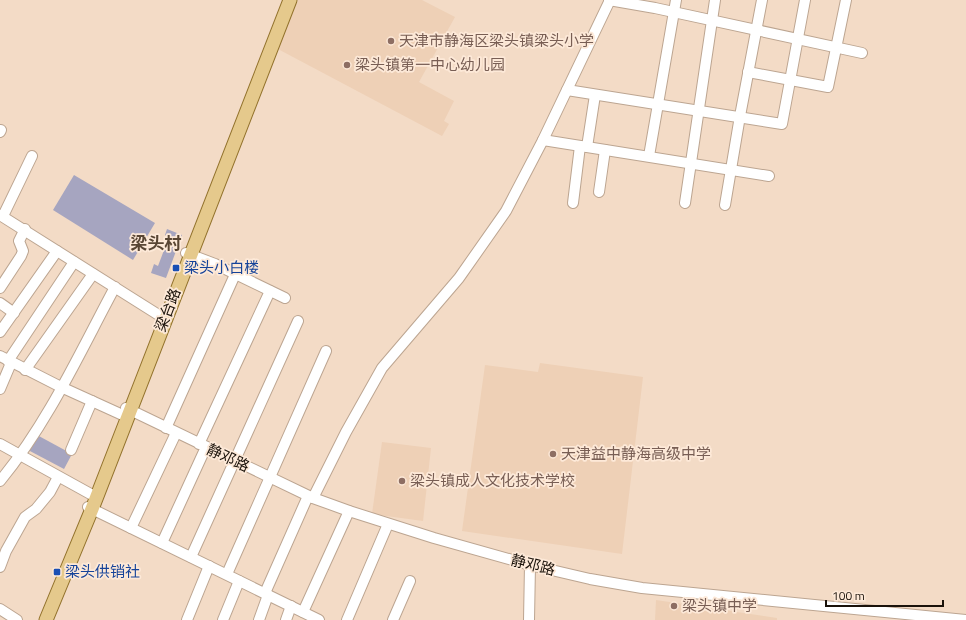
<svg xmlns="http://www.w3.org/2000/svg" width="966" height="620" viewBox="0 0 966 620" font-family="'Titillium Web','Noto Sans SC',sans-serif">
	<style>
		.built { fill: #eed0b6 }
		.building { fill: #a6a5c0 }
		.lines { fill: none; stroke-linecap: round; stroke-linejoin: round }
		.minor-casing { stroke: #bca591; stroke-width: 12 }
		.major-casing { stroke: #92722c; stroke-width: 15 }
		.minor { stroke: #fff; stroke-width: 10 }
		.major { stroke: #e5c98c; stroke-width: 13 }
		.education-dot { fill: #8d6e63; stroke: #fde9d8; stroke-width: 1.5 }
		.transit-dot { fill: #1a4fb4; stroke: #fde9d8; stroke-width: 1.5 }
		.labels { text-anchor: middle; stroke-width: 3.5; stroke-linejoin: round; paint-order: stroke }
		.education-label { font-size: 15px; fill: #785e54; stroke: #fde9d8; text-anchor: start }
		.transit-label { font-size: 15px; fill: #164399; stroke: #fde9d8; text-anchor: start }
		.street-label { font-size: 15px; fill: #1a120a; stroke: #fde9d8 }
		.quarter-label { font-size: 17px; font-weight: bold; fill: #594634; stroke: #fde9d8 }
	</style>
	<rect width="100%" height="100%" fill="#f3dbc6"/>
	<g class="built">
		<polygon points="298,0 422,0 455,17 419,82 454,101 444,121 449,124 442,136 276,48"/>
		<polygon points="540,363 643,377 622,554 462,531 485,365 538,372"/>
		<polygon points="382,442 431,448 423,521 372,514"/>
		<polygon points="656,600 777,618 777,620 655,620"/>
	</g>
	<g class="building">
		<polygon points="74,175 155,223 133,260 53,210"/>
		<polygon points="167,229 182,235 166,278 151,273 154,264 158,266 169,237 165,235"/>
		<polygon points="37,435 72,454 64,469 28,450"/>
	</g>
	<g class="lines">
		<defs>
			<g id="minor">
				<polyline points="609,0 655,8 862,53"/>
				<polyline points="748,72 828,87 846,0"/>
				<polyline points="567,90 782,124 805,0"/>
				<polyline points="0,132 1,130"/>
				<polyline points="543,140 769,176"/>
				<polyline points="587,147 595,95"/>
				<polyline points="649,156 676,0"/>
				<polyline points="599,192 605,150"/>
				<polyline points="573,203 580,146"/>
				<polyline points="685,203 715,0"/>
				<polyline points="725,205 740,116 762,0"/>
				<polyline points="0,215 165,319"/>
				<polyline points="3,216 32,156"/>
				<polyline points="186,253 215,264 285,298"/>
				<polyline points="0,288 21,256 23,251 19,241 25,229"/>
				<polyline points="0,303 14,313"/>
				<polyline points="0,332 57,251"/>
				<polyline points="0,356 61,387 127,417"/>
				<polyline points="8,361 74,262"/>
				<polyline points="25,370 93,274"/>
				<polyline points="0,389 11,363"/>
				<polyline points="126,408 313,498 349,511 434,538 530,565 590,579 642,588 966,620"/>
				<polyline points="166,428 238,268"/>
				<polyline points="0,444 96,497"/>
				<polyline points="199,444 270,291"/>
				<polyline points="71,450 92,401"/>
				<path d="M0,481c48,-58 80,-129 115,-194"/>
				<polyline points="313,498 346,432 382,368 459,278 506,211 543,140 610,0"/>
				<polyline points="88,507 319,620"/>
				<polyline points="131,528 176,433"/>
				<polyline points="162,543 206,447"/>
				<polyline points="191,557 298,321"/>
				<polyline points="0,567 6,551 25,517 36,509 50,492 58,477"/>
				<polyline points="227,574 326,351"/>
				<polyline points="265,593 308,496"/>
				<polyline points="0,609 17,620"/>
				<polyline points="303,612 349,511"/>
				<polyline points="187,620 209,566"/>
				<polyline points="223,620 239,581"/>
				<polyline points="259,620 268,595"/>
				<polyline points="286,620 291,606"/>
				<polyline points="347,620 388,524"/>
				<polyline points="393,620 410,581"/>
				<polyline points="529,620 530,565"/>
			</g>
			<polyline id="major" points="46,620 92,509 290,0"/>
		</defs>
		<use href="#minor" class="minor-casing"/>
		<use href="#major" class="major-casing"/>
		<use href="#minor" class="minor"/>
		<use href="#major" class="major"/>
	</g>
	<g class="education-dot">
		<circle cx="391" cy="41" r="4"/>
		<circle cx="347" cy="65" r="4"/>
		<circle cx="553" cy="454" r="4"/>
		<circle cx="402" cy="481" r="4"/>
		<circle cx="674" cy="606" r="4"/>
	</g>
	<g class="transit-dot">
		<rect x="172" y="264" width="8" height="8" rx="2"/>
		<rect x="53" y="568" width="8" height="8" rx="2"/>
	</g>
	<g class="labels">
		<g class="education-label">
			<text x="399" y="46">天津市静海区梁头镇梁头小学</text>
			<text x="355" y="70">梁头镇第一中心幼儿园</text>
			<text x="561" y="459">天津益中静海高级中学</text>
			<text x="410" y="486">梁头镇成人文化技术学校</text>
			<text x="682" y="611">梁头镇中学</text>
		</g>
		<g class="transit-label">
			<text x="184" y="273">梁头小白楼</text>
			<text x="65" y="577">梁头供销社</text>
		</g>
		<g class="street-label">
			<text transform="translate(168 310) rotate(-69)" y="5">梁台路</text>
			<text transform="translate(228 458) rotate(25)" y="5">静邓路</text>
			<text transform="translate(533 565) rotate(14)" y="5">静邓路</text>
		</g>
		<g class="quarter-label">
			<text x="156" y="249">梁头村</text>
		</g>
	</g>
	<path d="M826 600v6h117v-6" fill="none" stroke="#1a120a" stroke-width="2"/>
	<text x="832" y="600" font-size="12" fill="#1a120a" stroke="#fde9d8" stroke-width="3" paint-order="stroke">100 m</text>
</svg>
